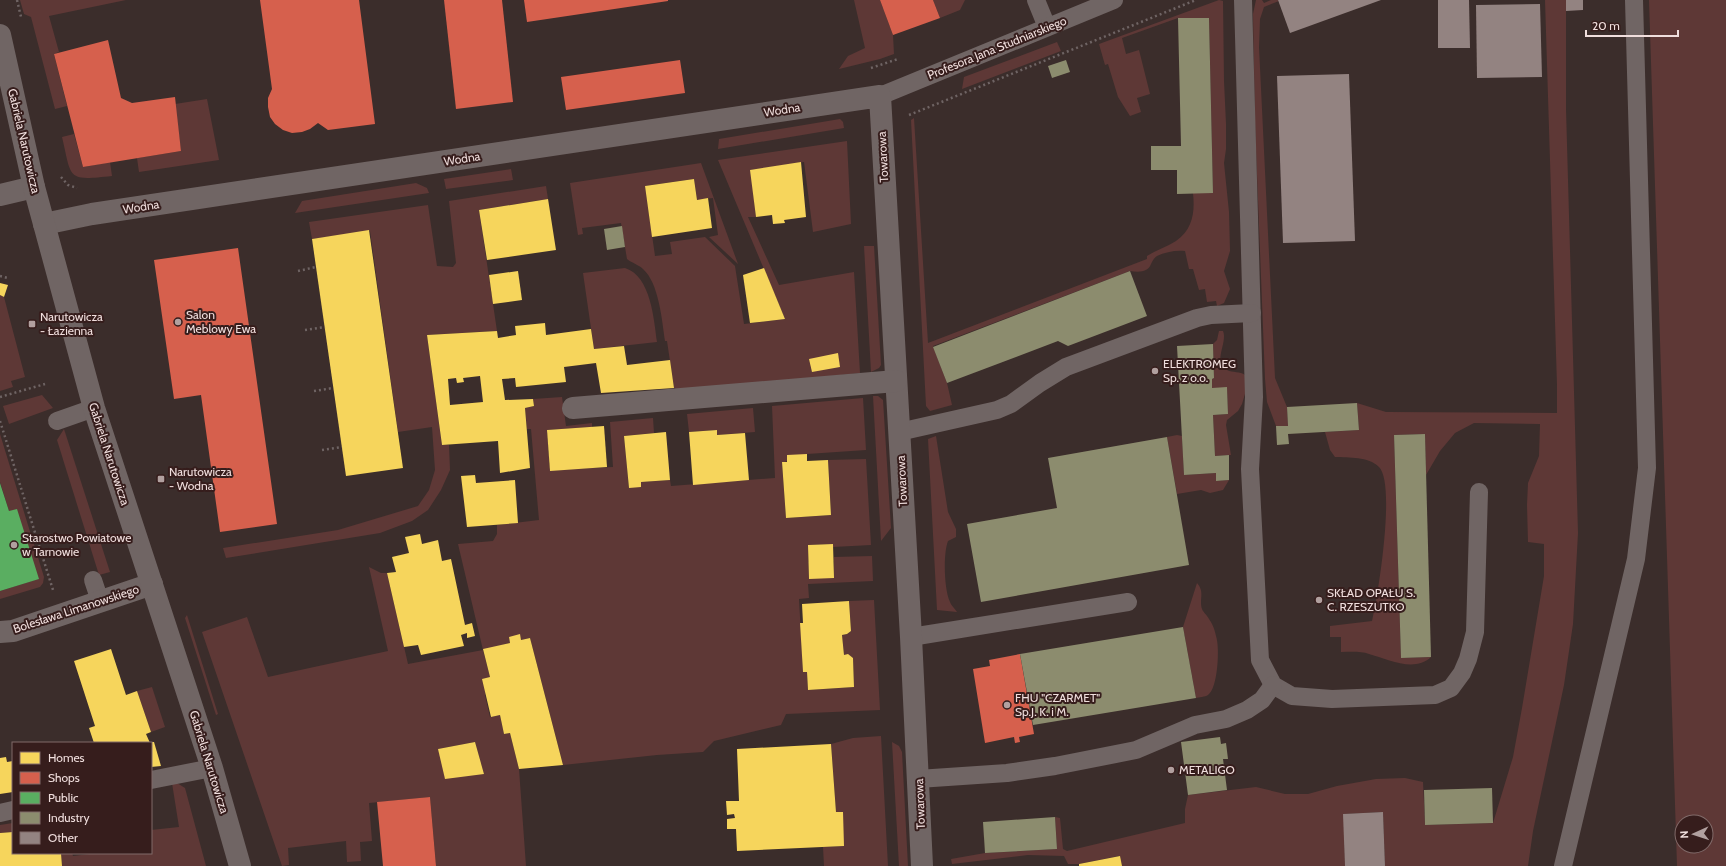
<svg xmlns="http://www.w3.org/2000/svg" width="1726" height="866" viewBox="0 0 1726 866" font-family="Cabin,sans-serif">
	<style>
		.green { fill: #5e3836; fill-rule: evenodd }
		.homes { fill: #f6d55c; fill-rule: evenodd }
		.shops { fill: #d6604d }
		.public { fill: #5aae61 }
		.industry { fill: #8c8c6e }
		.building { fill: #938381 }
		.lines { fill: none; stroke-linecap: round; stroke-linejoin: round }
		.path { stroke: #6f6464; stroke-width: 2.5; stroke-dasharray: 2 3; stroke-linecap: butt }
		.service { stroke: #706564; stroke-width: 18 }
		.minor { stroke: #706564; stroke-width: 22 }
		.tertiary { stroke: #706564; stroke-width: 22 }
		.poi-dot { fill: #b1a09f; stroke: #361d1c; stroke-width: 1.5 }
		.labels { text-anchor: middle; stroke-width: 4; stroke-linejoin: round; paint-order: stroke }
		.street-label { font-size: 12px; fill: #f0dedd; stroke: #361d1c }
		.poi-label { font-size: 12px; fill: #f0dedd; stroke: #361d1c; text-anchor: start }
	</style>
	<rect width="100%" height="100%" fill="#3b2d2b"/>
	<g class="green">
		<polygon points="20,0 126,0 49,16 59,52 54,54 67,106 55,109 31,17 24,14"/>
		<polygon points="854,0 880,0 893,35 894,54 880,59 839,69 848,56 865,48"/>
		<polygon points="933,0 965,0 960,10 940,18"/>
		<path d="M1219,0l4,1 1,80 2,43v25l-2,14 5,49 1,39 -6,20 6,18 -6,14 -7,3 -1,-5 -9,1 -2,-13 -6,1 -6,-21h-4l-4,-18c-9,-1 -20,1 -28,5 -3,2 -4,4 -6,8 -3,9 -13,8 -21,7l-197,75 14,37 5,22 -22,6 -4,-5 -15,-286 3,-2 14,225 219,-84v-3c9,-6 20,-9 29,-15 17,-12 19,-29 17,-48h20l-4,-175h-31l-56,20 4,16 13,-4 11,44 -13,4 4,14 -11,4 -12,-19 -10,-33 -3,1 -6,-21z"/>
		<polygon points="1256,0 1262,0 1264,3 1271,0 1278,0 1279,1 1264,7 1260,19 1259,47 1275,378 1287,407 1288,426 1276,426 1267,402 1265,379 1255,123 1253,14"/>
		<path d="M1545,0h21v109l12,424 -5,91 -9,61 -31,146 -5,35h-143l-2,-54 -39,2 1,52h-223l-3,-10 -40,8h-11l-4,-8 -36,-1 -76,9 -1,-5 34,-6 72,-4 -2,-32 5,1 3,31 4,2 118,-28v-14l3,-14 68,-8 29,7h23l29,-8 39,-7 29,-1 18,4 2,43 68,-2 20,-66 9,-49 22,-132v-32l-16,-2 -1,-37 1,-22 11,-27 1,-32 -66,-1 -19,10 -15,18 -14,24 -1,-41 -31,1 7,223 30,-1c-17,16 -43,2 -62,-3 -8,-3 -19,-2 -28,-2v-15h-11v-11l42,-5c6,-25 24,-137 7,-154 -11,-11 -30,-9 -44,-10l-5,-7 -5,-18 34,-2 -2,-27 29,9 171,1v-28z"/>
		<path d="M1649,0h77v866h-49zM1682,822h24v24h-24z"/>
		<polygon points="1057,42 1061,51 962,89 964,77"/>
		<polygon points="207,99 219,160 139,172 137,158 181,151 175,104"/>
		<polygon points="840,119 843,122 844,128 718,149 719,139"/>
		<path d="M74,134l9,33 27,-5 2,14c-46,5 -40,3 -50,-39z"/>
		<path d="M847,141l4,83 -38,8 -9,-70 -53,8 5,47h-8l31,68 75,-13 6,101 -153,16 -28,1 -5,-2 -7,-47h-2c-3,-20 -6,-58 -22,-72 -4,-4 -11,-6 -16,-10l-6,-36 -39,5 1,6 -5,1 -8,-52 131,-20 37,101 -29,-27 9,-2 -5,-37 -16,2 -3,-21 -49,7 10,70 17,-2 -2,-12 35,-5 30,29 9,58 41,-5 -67,-159z"/>
		<polygon points="511,169 513,180 446,189 444,179"/>
		<polygon points="416,183 427,188 429,193 295,213 302,201"/>
		<polygon points="546,186 548,199 479,210 497,331 427,335 442,445 449,445 450,470 441,490 428,510 412,521 380,533 226,558 223,548 338,530 418,506 429,490 435,470 432,427 398,432 370,231 312,239 309,222 428,205 437,266 453,267 456,263 449,201"/>
		<polygon points="864,246 874,246 881,365 879,368 871,372"/>
		<path d="M625,268c26,8 29,52 32,74l-63,7 -11,-76z"/>
		<polygon points="0,295 4,297 25,377 11,381 13,387 0,391"/>
		<path d="M1219,331h4c5,12 -11,31 4,39 6,3 13,1 18,5v19l-3,10 -4,7 -11,9 -1,5 5,30 -16,1 -2,-41 15,-1 -1,-26h-15v-9l2,-1 -1,-34 4,-4z"/>
		<polygon points="42,395 53,408 9,424 3,406"/>
		<polygon points="873,396 878,396 883,400 891,528 881,541"/>
		<path d="M562,397l4,29 26,-3v4l-45,3 3,40 63,-3 -3,-45 43,-4 1,15 -30,3 5,52 12,-6 29,-2 1,6 104,-8 -3,-72 91,-8 3,52 -59,4 -25,9 4,55 45,-3 -3,-55 38,-1 5,86 -38,2v-3l-25,1 1,33h25v-21l38,-1 1,25 -65,3 1,14 -10,1 4,72 4,1 1,18 46,-3 -1,-29 -5,-3h-4l-2,-20 5,-1 4,-3 -2,-30 25,-1 6,110 -94,4 -5,11 -67,16 -11,11 -46,3 -94,10 -33,-127 -9,2 -12,-3 1,6 -27,7 7,27 -5,18 5,22 10,-2 4,19 6,-1 9,36 7,97h-90l-6,-69 -61,6 3,38 -12,1 1,19 -14,1 -1,-21 -58,7 1,17 -7,1 -80,-234 45,-15 21,60 120,-26 -19,-84 12,6h6l21,91 75,-14 -25,-106 35,-3 4,-7v-9l42,-5 -8,-91h-4l-2,-21 9,-2 -1,-7zM475,742l9,32 -46,-25z"/>
		<polygon points="753,408 755,432 717,435 717,430 689,432 687,414"/>
		<polygon points="64,429 110,572 99,575 57,440"/>
		<polygon points="0,434 44,577 43,583 40,587 0,599 0,591 38,579 9,511 0,482"/>
		<polygon points="1177,435 1182,436 1184,475 1216,473 1216,481 1229,480 1223,490 1210,493 1201,490 1177,494 1167,437"/>
		<path d="M936,436l12,76 8,17v8l-8,4c-5,13 -4,48 2,61 1,3 5,7 7,10l-20,-2 -9,-171z"/>
		<path d="M1197,583c8,9 2,16 5,26 1,3 5,6 7,10 3,4 6,11 7,17 4,11 2,52 -8,59 -3,2 -9,2 -12,3l-13,-71z"/>
		<polygon points="187,615 218,714 216,715 185,618"/>
		<polygon points="152,687 165,727 151,732 137,691"/>
		<polygon points="881,736 888,866 824,866 823,847 844,846 836,812 831,744 853,738"/>
		<polygon points="892,742 899,746 902,752 908,866 899,866"/>
		<polygon points="172,783 177,783 185,788 206,866 61,866 62,866 61,853 72,853 73,856 97,853 151,853 151,830 179,827"/>
		<polygon points="13,823 13,832 0,833 0,825"/>
	</g>
	<g class="homes">
		<polygon points="801,162 806,217 784,220 785,223 773,224 772,215 756,217 750,170"/>
		<polygon points="694,179 697,200 708,198 712,228 652,237 645,186"/>
		<polygon points="548,199 556,250 487,260 479,210"/>
		<polygon points="369,230 403,468 346,476 312,239"/>
		<polygon points="764,268 785,319 750,323 743,275"/>
		<polygon points="518,271 522,300 493,304 489,275"/>
		<polygon points="0,283 8,285 4,297 0,295"/>
		<path d="M545,323l1,12 45,-6 3,20 30,-3 3,19 43,-5 4,28 -73,5 -5,-30 -32,4 2,15 -50,5 -1,-9 -13,1 3,21 28,-1 1,7 -9,2 5,60 -30,5 -2,-32 -56,4 -15,-110 70,-4 1,7 18,-3 -1,-9zM480,376l3,26 -33,3 -2,-26 8,-1 1,5 7,-1 -1,-4z"/>
		<polygon points="838,353 840,367 812,372 809,359"/>
		<polygon points="604,426 607,467 550,471 547,430"/>
		<polygon points="717,430 717,435 745,433 749,480 693,485 689,432"/>
		<polygon points="666,432 670,480 641,482 641,487 629,488 624,436"/>
		<polygon points="807,454 807,461 828,460 831,515 786,518 782,462 787,462 787,455"/>
		<polygon points="475,475 476,483 515,480 518,523 467,527 461,476"/>
		<polygon points="420,534 422,544 438,540 442,561 451,559 465,625 472,623 475,636 467,638 467,633 461,635 464,646 421,655 418,645 404,647 387,573 396,572 392,557 409,553 405,537"/>
		<polygon points="833,544 834,578 809,579 808,545"/>
		<polygon points="849,601 851,631 847,634 842,635 844,655 848,654 853,658 854,687 808,690 807,672 803,672 800,623 803,623 802,604"/>
		<polygon points="520,634 521,640 530,638 563,765 519,769 510,733 504,734 500,715 491,717 482,679 490,677 483,649 510,643 509,637"/>
		<polygon points="111,649 126,695 137,691 151,732 146,734 150,743 94,743 89,728 95,726 74,661"/>
		<polygon points="151,742 154,742 161,766 151,767"/>
		<polygon points="475,742 484,774 445,779 438,749"/>
		<polygon points="831,744 836,812 843,812 844,846 737,851 736,829 727,829 727,819 735,818 734,814 727,815 726,801 739,801 737,749"/>
		<polygon points="6,757 7,762 13,761 13,792 0,794 0,758"/>
		<polygon points="13,832 13,853 61,853 62,866 0,866 0,833"/>
		<polygon points="1120,856 1122,866 1079,866 1079,864"/>
	</g>
	<g class="shops">
		<polygon points="260,0 359,0 375,124 328,130 318,123 310,129 302,132 292,133 283,130 275,124 270,117 268,107 268,98 272,89"/>
		<polygon points="444,0 502,0 513,102 456,109"/>
		<polygon points="524,0 668,0 668,1 527,22"/>
		<polygon points="880,0 933,0 940,18 893,35"/>
		<polygon points="108,40 121,98 132,103 175,97 181,151 83,167 54,54"/>
		<polygon points="680,60 685,93 566,110 561,77"/>
		<polygon points="238,248 277,524 220,532 201,395 174,399 154,260"/>
		<polygon points="1020,654 1034,734 1019,737 1020,742 1015,743 1014,737 985,743 973,669 990,666 989,660"/>
		<polygon points="430,797 436,866 383,866 377,802"/>
	</g>
	<polygon class="public" points="0,483 9,511 17,509 39,579 0,591"/>
	<g class="industry">
		<polygon points="1178,18 1209,18 1213,193 1177,194 1177,170 1151,170 1151,146 1181,146"/>
		<polygon points="1066,60 1070,72 1052,78 1048,66"/>
		<polygon points="622,226 625,247 607,250 604,229"/>
		<polygon points="1130,271 1147,316 1068,346 1058,341 947,383 933,347"/>
		<polygon points="1213,344 1214,378 1212,379 1212,388 1227,387 1228,414 1213,415 1215,456 1229,455 1229,480 1216,481 1216,473 1184,475 1177,346"/>
		<polygon points="1357,403 1359,430 1288,434 1289,444 1277,445 1276,426 1288,426 1287,407"/>
		<polygon points="1425,434 1431,657 1401,658 1394,435"/>
		<polygon points="1167,437 1189,565 981,602 967,524 1057,508 1048,458"/>
		<polygon points="1183,627 1196,698 1033,725 1020,654"/>
		<polygon points="1220,737 1221,744 1226,743 1228,759 1223,759 1227,790 1188,795 1181,742"/>
		<polygon points="1492,788 1493,823 1425,825 1424,790"/>
		<polygon points="1055,817 1057,849 985,853 983,822"/>
	</g>
	<g class="building">
		<polygon points="1278,0 1381,0 1290,33"/>
		<polygon points="1438,0 1469,0 1470,48 1438,48"/>
		<polygon points="1566,0 1583,0 1583,10 1566,11"/>
		<polygon points="1540,4 1542,77 1477,78 1476,5"/>
		<polygon points="1349,74 1355,241 1283,243 1277,76"/>
		<polygon points="1383,812 1385,866 1345,866 1343,814"/>
	</g>
	<g class="lines">
		<g class="path">
			<polyline points="17,0 21,17"/>
			<polyline points="871,68 898,59"/>
			<polyline points="909,115 1196,0"/>
			<polyline points="61,177 68,185 77,188"/>
			<polyline points="298,271 316,267"/>
			<polyline points="0,276 8,278"/>
			<polyline points="305,330 325,327"/>
			<polyline points="314,391 333,388"/>
			<polyline points="0,397 45,384"/>
			<polyline points="0,421 53,590"/>
			<polyline points="322,450 342,447"/>
		</g>
		<g class="service">
			<polyline points="1036,0 1047,27"/>
			<polyline points="1243,0 1254,397 1250,469 1260,660 1273,685 1292,696 1332,699 1435,695 1451,688 1462,673 1468,659 1475,632 1479,492"/>
			<polyline points="880,96 1114,0"/>
			<polyline points="57,421 94,408"/>
			<polyline points="899,432 997,410 1011,404 1040,383 1066,367 1197,318 1211,315 1252,313"/>
			<polyline points="93,580 100,601"/>
			<polyline points="911,637 1128,602"/>
			<polyline points="918,779 1007,773 1055,766 1136,750 1195,725 1226,719 1247,710 1262,700 1273,685"/>
			<polyline points="151,780 212,768"/>
			<polyline points="0,813 13,810"/>
			<polyline points="1563,866 1636,559 1647,468 1634,0"/>
		</g>
		<g class="minor">
			<polyline points="0,195 34,187"/>
			<polyline points="44,224 92,214 880,96 911,637 922,866"/>
			<polyline points="573,408 896,381"/>
			<polyline points="0,632 13,631 152,584"/>
		</g>
		<polyline class="tertiary" points="0,35 34,187 94,408 212,768 240,866"/>
	</g>
	<g class="poi-dot">
		<circle cx="178" cy="322" r="4"/>
		<rect x="28" y="320" width="8" height="8" rx="2"/>
		<circle cx="1155" cy="371" r="4"/>
		<rect x="157" y="475" width="8" height="8" rx="2"/>
		<circle cx="14" cy="545" r="4"/>
		<circle cx="1319" cy="600" r="4"/>
		<circle cx="1007" cy="705" r="4"/>
		<circle cx="1171" cy="770" r="4"/>
	</g>
	<g class="labels">
		<g class="street-label">
			<text transform="translate(997 48) rotate(-22)" y="4">Profesora Jana Studniarskiego</text>
			<text transform="translate(782 110) rotate(-9)" y="4">Wodna</text>
			<text transform="translate(24 141) rotate(77)" y="4">Gabriela Narutowicza</text>
			<text transform="translate(883 157) rotate(-93)" y="4">Towarowa</text>
			<text transform="translate(462 159) rotate(-9)" y="4">Wodna</text>
			<text transform="translate(141 207) rotate(-9)" y="4">Wodna</text>
			<text transform="translate(109 454) rotate(72)" y="4">Gabriela Narutowicza</text>
			<text transform="translate(902 481) rotate(-93)" y="4">Towarowa</text>
			<text transform="translate(76 609) rotate(-18)" y="4">Bolesława Limanowskiego</text>
			<text transform="translate(209 762) rotate(73)" y="4">Gabriela Narutowicza</text>
			<text transform="translate(920 804) rotate(-92)" y="4">Towarowa</text>
		</g>
		<g class="poi-label">
			<text x="186" y="319">Salon<tspan x="186" dy="14">Meblowy Ewa</tspan></text>
			<text x="40" y="321">Narutowicza<tspan x="40" dy="14">- Łazienna</tspan></text>
			<text x="1163" y="368">ELEKTROMEG<tspan x="1163" dy="14">Sp. z o.o.</tspan></text>
			<text x="169" y="476">Narutowicza<tspan x="169" dy="14">- Wodna</tspan></text>
			<text x="22" y="542">Starostwo Powiatowe<tspan x="22" dy="14">w Tarnowie</tspan></text>
			<text x="1327" y="597">SKŁAD OPAŁU S.<tspan x="1327" dy="14">C. RZESZUTKO</tspan></text>
			<text x="1015" y="702">FHU "CZARMET"<tspan x="1015" dy="14">Sp.J. K. i M.</tspan></text>
			<text x="1179" y="774">METALIGO</text>
		</g>
	</g>
	<rect x="12" y="742" width="140" height="112" fill="#361d1c" stroke="#806a69"/>
	<rect x="20" y="752" width="20" height="12" fill="#f6d55c" stroke="#806a69"/>
	<text x="48" y="762" font-size="12" fill="#f0dedd">Homes</text>
	<rect x="20" y="772" width="20" height="12" fill="#d6604d" stroke="#806a69"/>
	<text x="48" y="782" font-size="12" fill="#f0dedd">Shops</text>
	<rect x="20" y="792" width="20" height="12" fill="#5aae61" stroke="#806a69"/>
	<text x="48" y="802" font-size="12" fill="#f0dedd">Public</text>
	<rect x="20" y="812" width="20" height="12" fill="#8c8c6e" stroke="#806a69"/>
	<text x="48" y="822" font-size="12" fill="#f0dedd">Industry</text>
	<rect x="20" y="832" width="20" height="12" fill="#938381" stroke="#806a69"/>
	<text x="48" y="842" font-size="12" fill="#f0dedd">Other</text>
	<g transform="translate(1694 834) rotate(267)"><circle r="19" fill="#361d1c" stroke="#806a69"/>
	<path d="M0-3L7 15L0 10L-7 15Z" fill="#b1a09f"/>
	<text y="-6" font-size="11" font-weight="bold" text-anchor="middle" fill="#f0dedd">N</text>
	</g>
	<path d="M1586 30v6h92v-6" fill="none" stroke="#f0dedd" stroke-width="2"/>
	<text x="1592" y="30" font-size="12" fill="#f0dedd" stroke="#361d1c" stroke-width="3" paint-order="stroke">20 m</text>
</svg>
